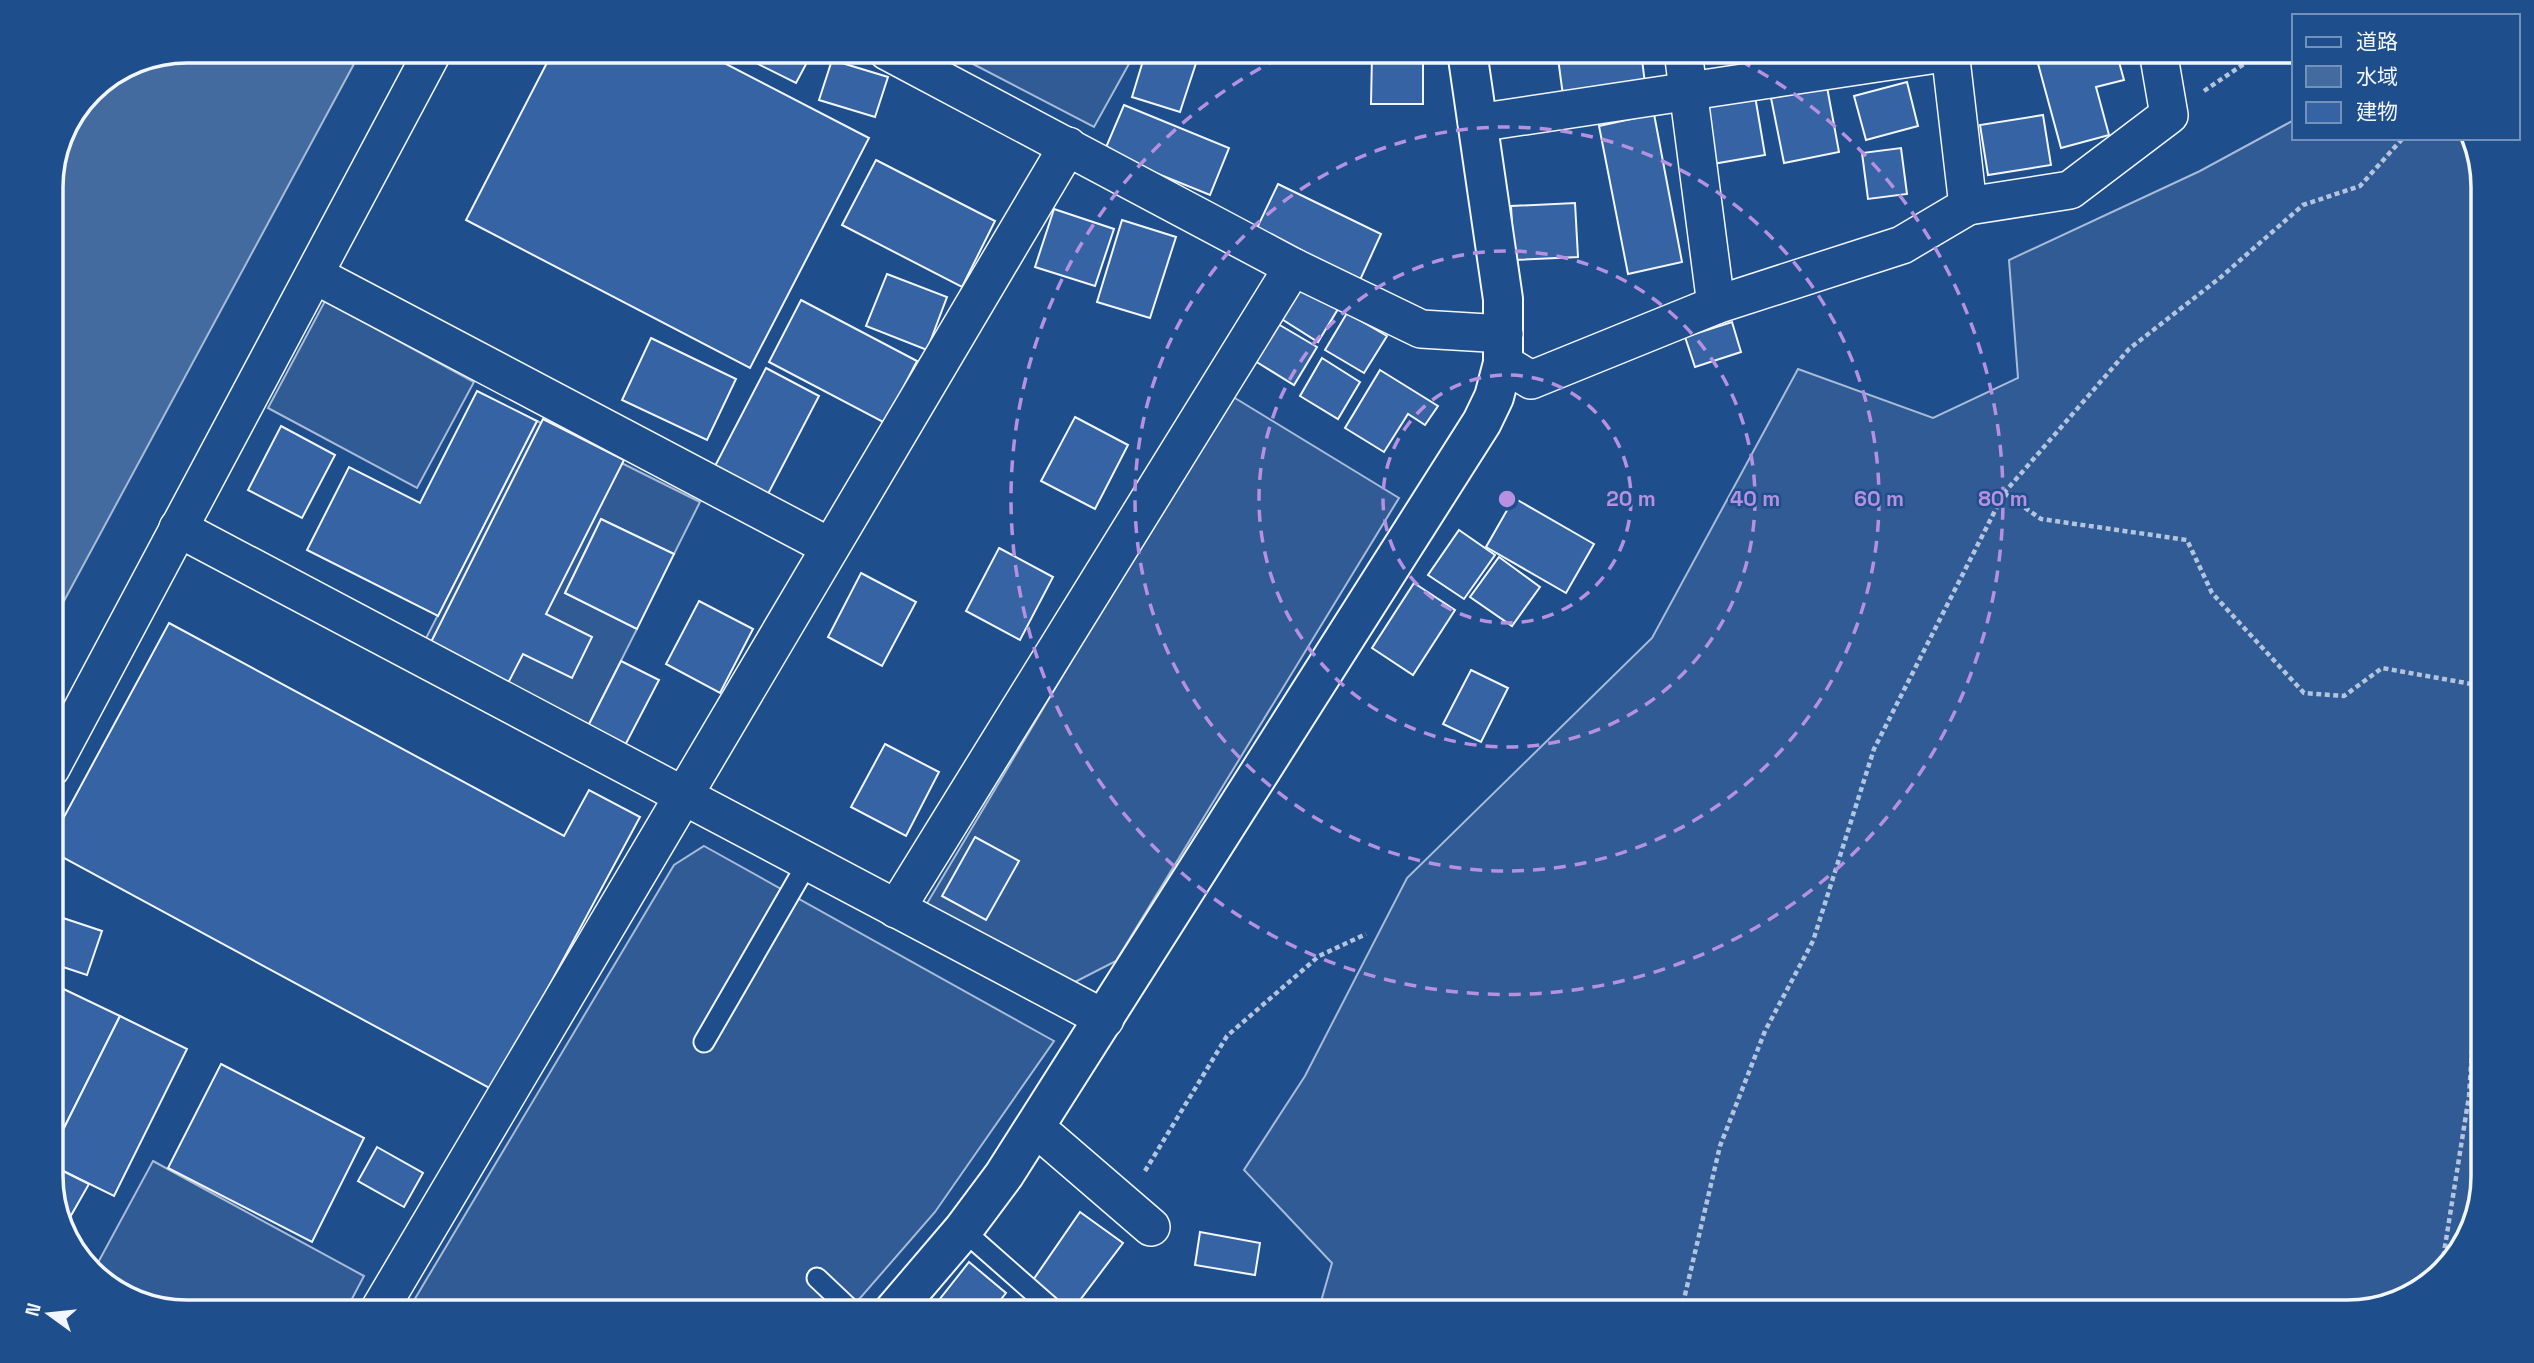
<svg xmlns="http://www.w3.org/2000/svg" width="2534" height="1363" viewBox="0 0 2534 1363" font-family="'Space Grotesk','Noto Sans JP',sans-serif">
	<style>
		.built { fill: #305b95; stroke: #a8bbd7; stroke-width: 2 }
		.water { fill: #446ba0; stroke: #a8bbd7; stroke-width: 2 }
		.building { fill: #3563a3; stroke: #f2f6ff; stroke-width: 2 }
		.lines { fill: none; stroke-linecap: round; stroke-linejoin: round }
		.service-casing { stroke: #f2f6ff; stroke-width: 23 }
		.minor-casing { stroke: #f2f6ff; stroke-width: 40 }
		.tertiary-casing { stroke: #f2f6ff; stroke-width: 42 }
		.path { stroke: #b3c4dc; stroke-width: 4.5; stroke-dasharray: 5 3.5; stroke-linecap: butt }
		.service { stroke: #1f4e8c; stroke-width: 19 }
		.minor { stroke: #1f4e8c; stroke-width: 37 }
		.tertiary { stroke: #1f4e8c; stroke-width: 38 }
		.ring { fill: none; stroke: #b691df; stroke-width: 3.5; stroke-dasharray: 12 9 }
		.rim { fill: none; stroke: #f2f6ff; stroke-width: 3.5 }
		.centre { fill: #b691df; stroke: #1f4e8c; stroke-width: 3.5 }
		.ring-label { font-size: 21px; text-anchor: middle; font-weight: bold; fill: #b691df; stroke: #1f4e8c; stroke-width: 5; stroke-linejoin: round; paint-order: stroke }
	</style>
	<rect width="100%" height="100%" fill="#1f4e8c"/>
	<g class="built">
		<polygon points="948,51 1130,51 1135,53 1094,127"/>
		<polygon points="2294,120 2294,138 2470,138 2483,178 2483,1176 2469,1237 2416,1294 2348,1312 1318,1312 1332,1263 1244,1170 1305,1076 1407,878 1652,638 1798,369 1933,418 2018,378 2009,260 2200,171"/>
		<polygon points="325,301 474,382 417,488 268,408"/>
		<polygon points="1230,395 1399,498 1116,961 1071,984 926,905"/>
		<polygon points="537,421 700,502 674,554 601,519 565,593 637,629 583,736 421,648"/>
		<polygon points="704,846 1054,1041 935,1212 848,1312 407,1312 674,865"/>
		<polygon points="153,1161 364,1276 345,1312 187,1312 126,1298 94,1270"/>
	</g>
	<polygon class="water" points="187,51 361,51 51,625 51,178 61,134 91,90 135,61"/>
	<g class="building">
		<polygon points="553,51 701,51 869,138 750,368 466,220"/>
		<polygon points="732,51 813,51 796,83"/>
		<polygon points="1146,51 1200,51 1180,112 1132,97"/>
		<polygon points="1557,51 1641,51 1646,92 1564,103"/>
		<polygon points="2070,51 2116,51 2124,80 2096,87 2109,135 2061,148 2037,60"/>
		<polygon points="1372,56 1423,57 1423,104 1371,104"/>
		<polygon points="832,60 888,77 875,117 819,100"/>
		<polygon points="1907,82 1918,126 1866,140 1854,96"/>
		<polygon points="1827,87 1839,152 1784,163 1771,98"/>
		<polygon points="1755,96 1765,155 1707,165 1697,107"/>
		<polygon points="1124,105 1229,148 1210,195 1104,152"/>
		<polygon points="1654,114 1682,262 1628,274 1599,126"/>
		<polygon points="2043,115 2051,165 1988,175 1980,125"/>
		<polygon points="1901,148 1907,194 1868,199 1862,153"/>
		<polygon points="876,160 995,221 962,287 842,225"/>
		<polygon points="1278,184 1381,234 1360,280 1256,230"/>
		<polygon points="1575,203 1578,257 1514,260 1511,206"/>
		<polygon points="1054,209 1114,229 1095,286 1035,267"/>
		<polygon points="1122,220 1176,237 1150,318 1097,302"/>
		<polygon points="887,274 947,297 927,350 866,326"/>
		<polygon points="1302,281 1341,304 1318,342 1280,318"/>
		<polygon points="801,300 917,361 885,423 769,362"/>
		<polygon points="1347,313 1387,336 1364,373 1325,350"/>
		<polygon points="1732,322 1741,352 1695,367 1685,337"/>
		<polygon points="1278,324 1317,347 1294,385 1255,361"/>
		<polygon points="651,338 736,379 707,440 622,400"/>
		<polygon points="1322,358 1360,382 1338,419 1300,396"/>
		<polygon points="766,368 819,396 768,494 715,466"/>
		<polygon points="1380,370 1438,406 1425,425 1408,414 1384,452 1345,428"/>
		<polygon points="477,391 537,421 438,616 307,550 349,467 420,503"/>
		<polygon points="1075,417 1128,445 1095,509 1041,481"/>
		<polygon points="543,419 624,460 546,614 592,637 572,678 523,654 507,685 429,646"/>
		<polygon points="281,426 335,455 302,518 248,490"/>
		<polygon points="1514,498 1594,544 1566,593 1486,547"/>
		<polygon points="601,519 674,554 637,629 565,593"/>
		<polygon points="1459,530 1495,555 1464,599 1428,575"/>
		<polygon points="999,548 1053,577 1020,640 966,611"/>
		<polygon points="1499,557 1540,587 1512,626 1470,597"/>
		<polygon points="861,573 916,602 882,666 828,637"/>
		<polygon points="1414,583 1455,610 1413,675 1372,648"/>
		<polygon points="699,601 753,629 720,693 666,664"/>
		<polygon points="169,623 564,836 589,790 640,817 493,1090 51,851 51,841"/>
		<polygon points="621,661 659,680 620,755 583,736"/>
		<polygon points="1471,670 1508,688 1481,742 1443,724"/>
		<polygon points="885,744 939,772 906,836 851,807"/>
		<polygon points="975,837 1019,861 986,920 942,896"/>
		<polygon points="51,914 102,931 87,975 51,963"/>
		<polygon points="51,983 120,1016 51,1154"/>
		<polygon points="120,1016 187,1049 114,1196 51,1165 51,1154"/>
		<polygon points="221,1064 364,1138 312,1242 168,1168"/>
		<polygon points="377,1147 423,1173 404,1207 358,1181"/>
		<polygon points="51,1165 89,1184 65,1226 51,1186"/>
		<polygon points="1080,1212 1123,1243 1071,1312 1031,1283"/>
		<polygon points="1200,1232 1260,1243 1255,1275 1195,1265"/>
		<polygon points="969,1262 1006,1293 991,1312 954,1312 939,1300"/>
		<polygon points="1014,1301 1028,1312 1004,1312"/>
	</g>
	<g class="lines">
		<defs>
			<g id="service">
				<polyline points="704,1042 808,862"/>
				<polyline points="963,1230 1056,1312"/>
				<polyline points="817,1278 853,1312"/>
			</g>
			<g id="minor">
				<polyline points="887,51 1293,267 1421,329 1504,334"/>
				<polyline points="1683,51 1716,305"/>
				<polyline points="1477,123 1957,51"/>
				<polyline points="1968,206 2070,190 2169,115 2158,51"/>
				<polyline points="315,275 830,547"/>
				<polyline points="1503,363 1531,380 1716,305 1902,245 1968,206 1950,51"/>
				<polyline points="178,528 1105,1019"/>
				<polyline points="51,768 433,51"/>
				<polyline points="896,909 1293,267"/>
				<polyline points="1035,1127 1151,1227"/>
				<polyline points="378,1312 1068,146"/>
			</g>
			<polyline id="tertiary" points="893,1312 963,1230 1004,1175 1482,422 1494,397 1503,363 1503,299 1467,51"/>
		</defs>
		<use href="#service" class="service-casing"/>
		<use href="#minor" class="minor-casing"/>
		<use href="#tertiary" class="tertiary-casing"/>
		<g class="path">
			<polyline points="2204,91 2263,51"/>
			<polyline points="2004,493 2041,519 2187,540 2212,593 2304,693 2344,696 2382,668 2483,686"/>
			<polyline points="2483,729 2478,762 2483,841"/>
			<polyline points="1145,1171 1227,1036 1319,956 1366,934"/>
			<polyline points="2442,1265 2469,1096 2483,882"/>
			<polyline points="1681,1312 1720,1146 1765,1031 1813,941 1874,749 2004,493 2129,349 2221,277 2303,205 2360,186 2403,138"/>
		</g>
		<use href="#service" class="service"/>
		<use href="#minor" class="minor"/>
		<use href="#tertiary" class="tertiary"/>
	</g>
	<g class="ring">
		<circle cx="1507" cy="499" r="124"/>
		<circle cx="1507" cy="499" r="248"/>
		<circle cx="1507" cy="499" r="372"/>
		<path d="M1721 51A496 496 0 1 1 1293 51"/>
	</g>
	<path d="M0 0H2534V1363H0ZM187 63H2347A124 124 0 0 1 2471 187V1176A124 124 0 0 1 2347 1300H187A124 124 0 0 1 63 1176V187A124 124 0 0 1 187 63Z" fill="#1f4e8c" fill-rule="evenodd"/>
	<path class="rim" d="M187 63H2347A124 124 0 0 1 2471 187V1176A124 124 0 0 1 2347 1300H187A124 124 0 0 1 63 1176V187A124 124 0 0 1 187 63Z"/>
	<circle cx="1507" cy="499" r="10" class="centre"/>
	<g class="ring-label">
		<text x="1631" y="506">20 m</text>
		<text x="1755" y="506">40 m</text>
		<text x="1879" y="506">60 m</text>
		<text x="2003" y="506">80 m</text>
	</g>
	<rect x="2292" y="14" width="228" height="126" fill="#1f4e8c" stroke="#7391ba" stroke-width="2"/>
	<rect x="2306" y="37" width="35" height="10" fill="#1f4e8c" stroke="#7391ba" stroke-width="2"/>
	<text x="2356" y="49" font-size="21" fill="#f2f6ff">道路</text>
	<rect x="2306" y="66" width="35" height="21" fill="#446ba0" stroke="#7391ba" stroke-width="2"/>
	<text x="2356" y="84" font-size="21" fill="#f2f6ff">水域</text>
	<rect x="2306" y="102" width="35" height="21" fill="#3563a3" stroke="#7391ba" stroke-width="2"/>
	<text x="2356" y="119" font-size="21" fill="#f2f6ff">建物</text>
	<g transform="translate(49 1314) rotate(285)" stroke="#1f4e8c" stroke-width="5" paint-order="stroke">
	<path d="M0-5L12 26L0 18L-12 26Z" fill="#f2f6ff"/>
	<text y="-10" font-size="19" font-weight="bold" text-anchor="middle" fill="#f2f6ff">N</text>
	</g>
</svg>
